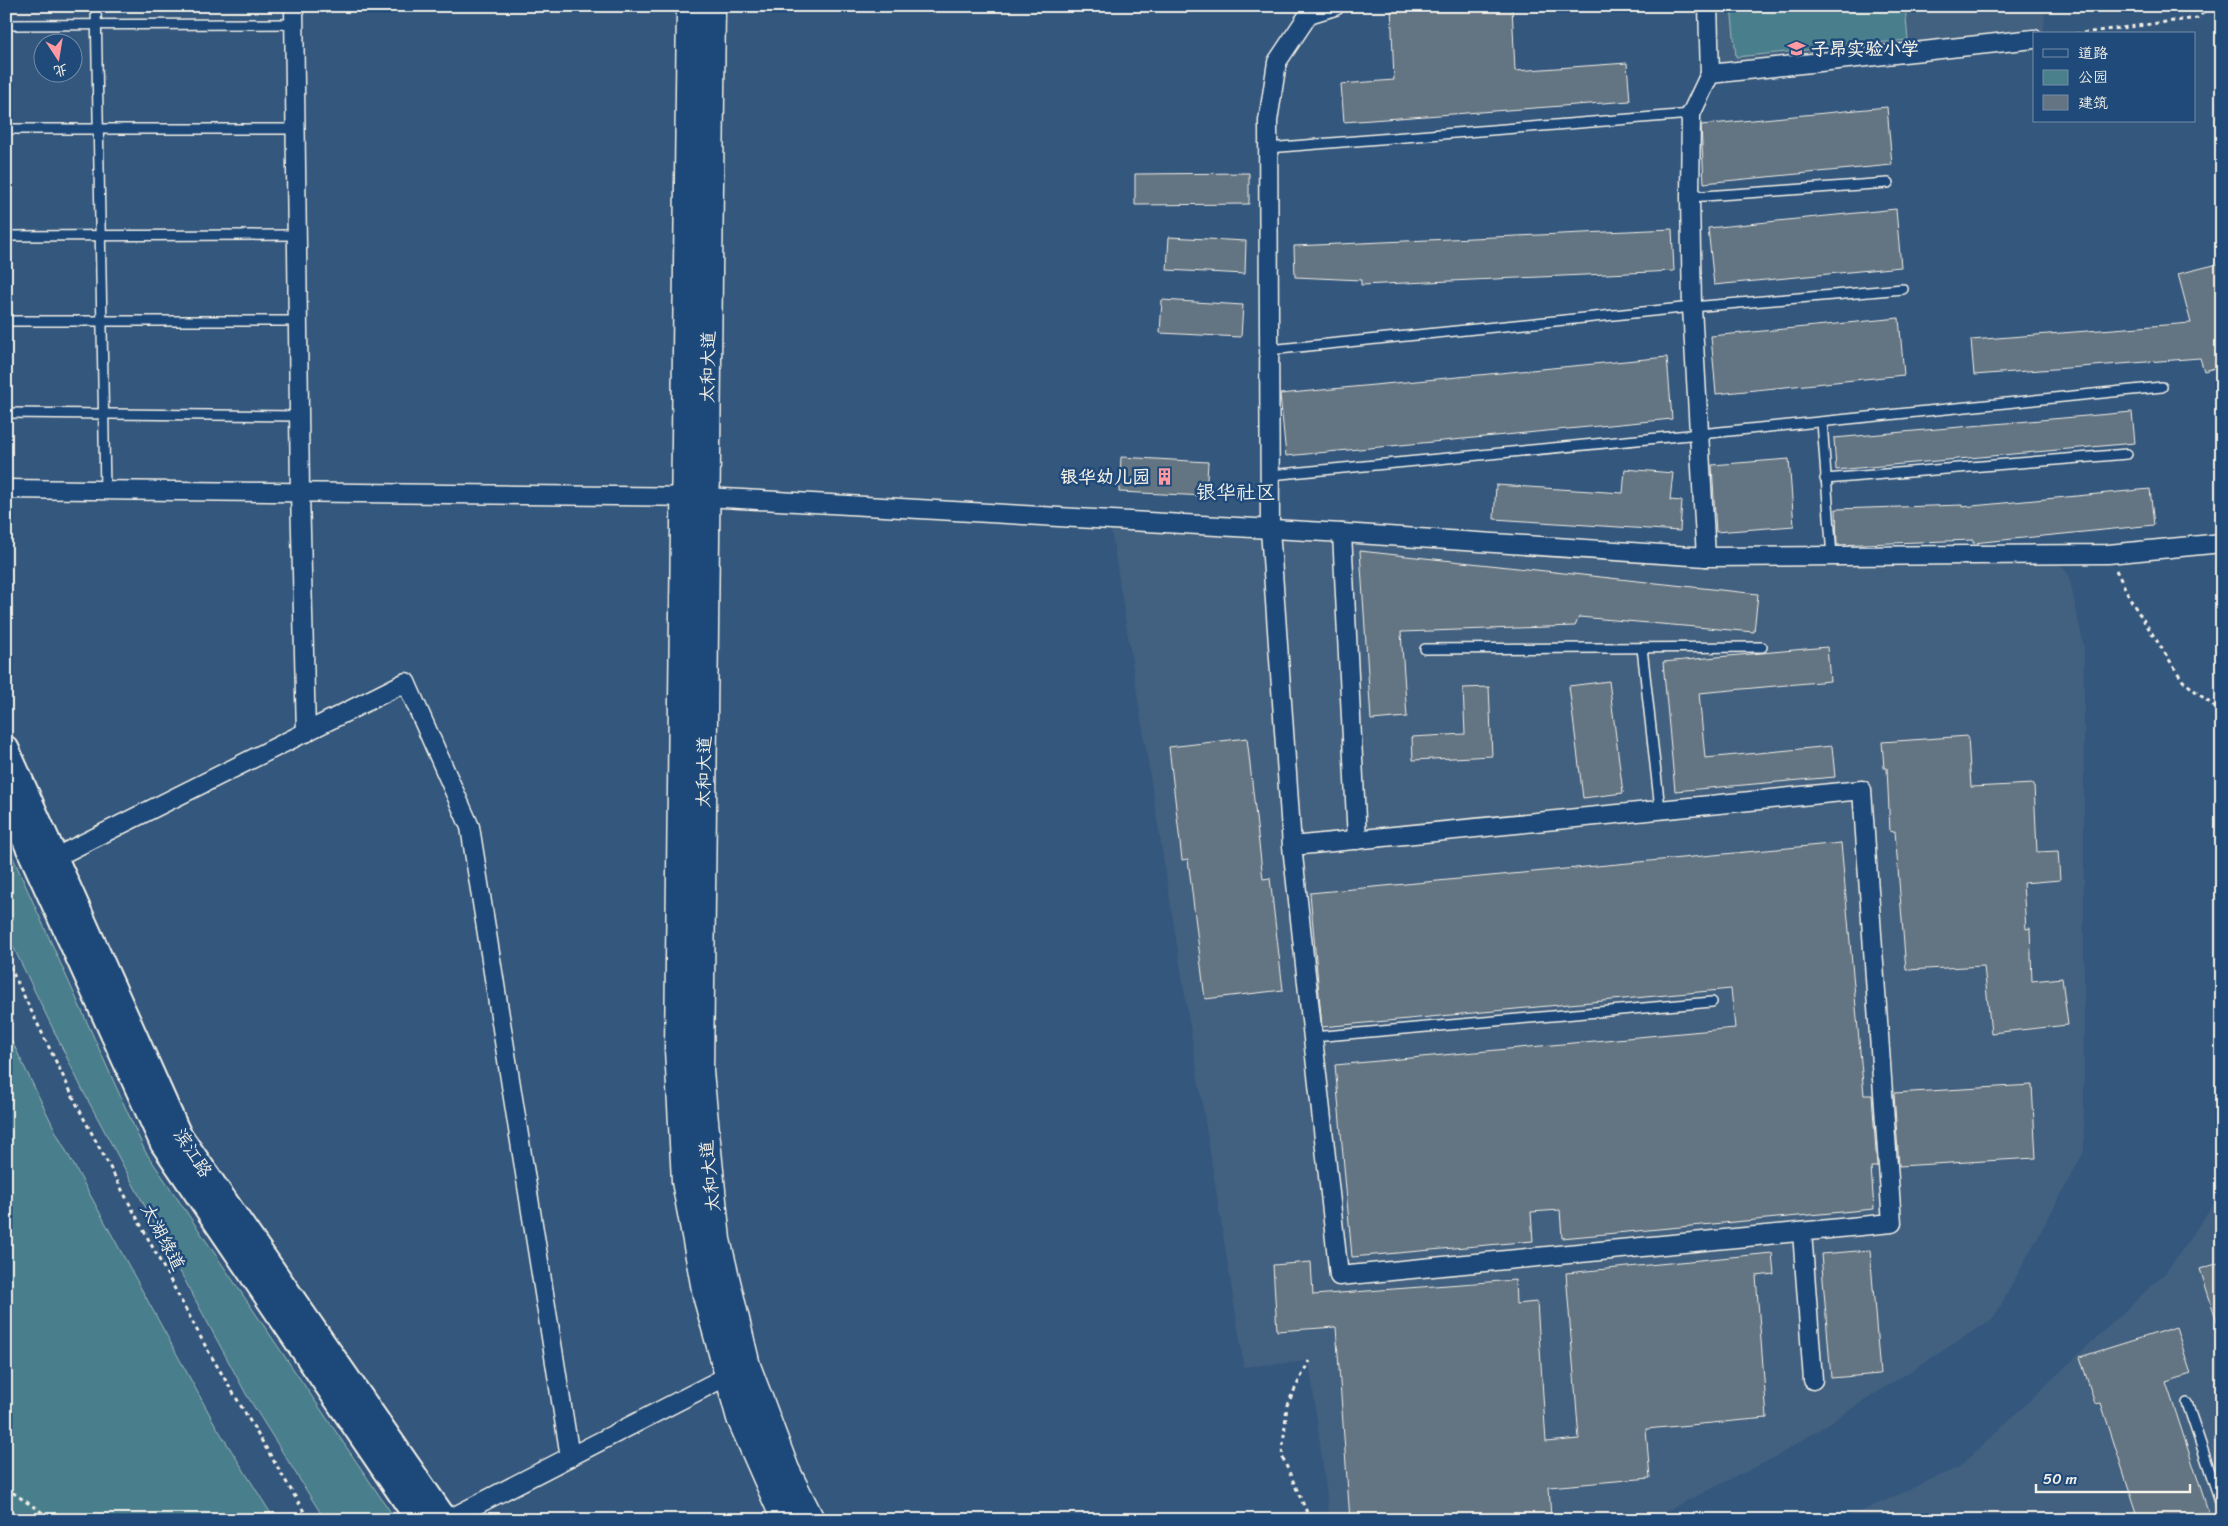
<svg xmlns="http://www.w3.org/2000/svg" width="2228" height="1526" viewBox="0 0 2228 1526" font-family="Sriracha,'LXGW WenKai TC',sans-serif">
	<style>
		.built { fill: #42607f }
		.green { fill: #4a7f8c; stroke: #9fb8ba }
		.building { fill: #647483; stroke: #f4f1e8 }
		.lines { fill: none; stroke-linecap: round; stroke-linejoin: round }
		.lane-casing { stroke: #f4f1e8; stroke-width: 12 }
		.street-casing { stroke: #f4f1e8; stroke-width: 21 }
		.secondary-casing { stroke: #f4f1e8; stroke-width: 29 }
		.primary-casing { stroke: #f4f1e8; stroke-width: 31 }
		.path { stroke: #f4f1e8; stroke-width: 3; stroke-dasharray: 4 4; stroke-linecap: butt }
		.lane { stroke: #1f4a7a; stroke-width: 9 }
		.street { stroke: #1f4a7a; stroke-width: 18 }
		.secondary { stroke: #1f4a7a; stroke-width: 25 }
		.primary { stroke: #1f4a7a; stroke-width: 28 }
		.labels { text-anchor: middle; stroke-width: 5; stroke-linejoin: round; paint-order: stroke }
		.poi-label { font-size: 18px; font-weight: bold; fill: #f4f1e8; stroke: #1f4a7a; text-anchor: start }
		.street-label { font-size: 18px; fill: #f4f1e8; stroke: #1f4a7a }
		.quarter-label { font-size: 20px; fill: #f4f1e8; stroke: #1f4a7a }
	</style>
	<rect width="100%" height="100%" fill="#34577d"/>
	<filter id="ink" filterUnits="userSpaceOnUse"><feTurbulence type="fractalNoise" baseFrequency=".02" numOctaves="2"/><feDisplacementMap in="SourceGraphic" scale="10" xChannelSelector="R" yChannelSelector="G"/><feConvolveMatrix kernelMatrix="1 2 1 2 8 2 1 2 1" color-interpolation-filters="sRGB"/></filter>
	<g filter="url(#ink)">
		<g class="built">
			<polygon points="1714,6 2045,6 2044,32 1715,65"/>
			<polygon points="1111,530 1707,565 2058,562 2069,575 2084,647 2084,1152 1994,1318 1776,1457 1648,1520 1330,1520 1309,1361 1244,1367"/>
			<polygon points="2222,1192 2222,1520 1841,1520 1959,1467 2167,1271"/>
		</g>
		<g class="green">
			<polygon points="1731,6 1905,6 1908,40 1736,57"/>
			<polygon points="6,842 145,1151 396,1520 325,1520 246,1394 84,1093 6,932"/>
			<polygon points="6,1029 57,1134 216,1426 275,1520 6,1520"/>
		</g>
		<g class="building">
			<polygon points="1391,6 1512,6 1515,71 1627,63 1630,101 1344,122 1341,84 1394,80"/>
			<polygon points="1887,107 1892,165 1704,183 1701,125"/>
			<polygon points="1249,173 1249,204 1135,205 1135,174"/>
			<polygon points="1896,209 1901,267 1714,285 1708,228"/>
			<polygon points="1672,229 1674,271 1361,285 1361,280 1295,277 1294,246"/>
			<polygon points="1169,237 1246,241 1245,274 1167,270"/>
			<polygon points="2222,263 2222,312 2218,313 2222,327 2222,366 2204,371 2200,358 1974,375 1971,340 2191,323 2178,274"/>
			<polygon points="1162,300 1243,305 1241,337 1160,333"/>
			<polygon points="1899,318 1904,375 1716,394 1711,336"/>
			<polygon points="1667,357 1672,419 1286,456 1280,394"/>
			<polygon points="2132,412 2135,443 1836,470 1834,438"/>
			<polygon points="1121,457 1208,462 1206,496 1119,492"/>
			<polygon points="1789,459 1794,526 1716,532 1712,465"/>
			<polygon points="1625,469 1673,473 1670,500 1682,501 1680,531 1494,519 1496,485 1623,493"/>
			<polygon points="2150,489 2154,525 1973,543 1973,540 1837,545 1836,509 1962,505 1962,507"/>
			<polygon points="1360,551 1758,594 1754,632 1579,617 1575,626 1401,632 1407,717 1371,720"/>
			<polygon points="1827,647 1830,681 1699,693 1705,758 1832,746 1835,777 1675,791 1663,662"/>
			<polygon points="1609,681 1623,793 1583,798 1569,686"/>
			<polygon points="1489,687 1492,756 1413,760 1412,737 1465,734 1463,688"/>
			<polygon points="1968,736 1971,787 2034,784 2037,852 2058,851 2060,880 2023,883 2026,929 2030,928 2032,981 2062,978 2068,1025 1991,1033 1984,966 1906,970 1895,831 1890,832 1887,768 1884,768 1882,742"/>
			<polygon points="1247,738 1263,879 1270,878 1283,990 1205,999 1188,859 1182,860 1169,747"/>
			<polygon points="1841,843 1864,1095 1872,1095 1877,1167 1871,1167 1874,1209 1562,1238 1560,1210 1531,1212 1533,1241 1352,1257 1335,1065 1735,1028 1731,989 1322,1027 1310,893"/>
			<polygon points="2032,1085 2036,1158 1899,1166 1894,1093"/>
			<polygon points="1870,1250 1880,1374 1831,1378 1821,1254"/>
			<polygon points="1772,1253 1774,1274 1756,1276 1767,1418 1646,1429 1650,1478 1549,1487 1551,1518 1350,1520 1336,1327 1277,1331 1273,1265 1311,1262 1313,1295 1515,1280 1516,1304 1537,1302 1546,1442 1579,1439 1566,1273"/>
			<polygon points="2222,1262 2222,1324 2218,1325 2200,1269"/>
			<polygon points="2176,1327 2191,1374 2166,1382 2211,1520 2139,1520 2101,1403 2095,1404 2080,1357"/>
		</g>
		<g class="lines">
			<defs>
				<g id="lane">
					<polyline points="96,6 105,490"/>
					<polyline points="6,25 294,24"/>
					<polyline points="6,129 296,129"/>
					<polyline points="1268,148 1691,114"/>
					<polyline points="1690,197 1888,183"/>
					<polyline points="6,236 297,235"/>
					<polyline points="6,321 298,321"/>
					<polyline points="1269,350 1692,307 1903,289"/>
					<polyline points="6,413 299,416"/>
					<polyline points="1822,422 1832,557"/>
					<polyline points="1270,475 1700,434 2162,387"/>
					<polyline points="1825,479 2127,454"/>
					<polyline points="1642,648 1660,809"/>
					<polyline points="1425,649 1762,647"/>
					<polyline points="1313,1037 1712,1002"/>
					<polyline points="2187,1403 2222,1507"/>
				</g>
				<g id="street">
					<polyline points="294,6 300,492 306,733"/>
					<polyline points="1710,74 2034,39"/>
					<polyline points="6,489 706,497 1342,533 1706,557 2108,554 2222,543"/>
					<polyline points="1342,533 1357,840"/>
					<polyline points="1706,557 1692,307 1690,197 1691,114 1710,74 1708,6"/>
					<polyline points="1292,846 1862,790 1892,1223 1339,1276 1292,846 1270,529 1268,121 1277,62 1309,14 1335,6"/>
					<polyline points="44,863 406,682 470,827 570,1457"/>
					<polyline points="1802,1232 1813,1380"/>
					<polyline points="447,1520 737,1371"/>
				</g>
				<g id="secondary">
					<polyline points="6,749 178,1134 445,1520"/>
					<polyline points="6,797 163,1143 419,1520"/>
				</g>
				<g id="primary">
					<polyline points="691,6 679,1049 686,1181 707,1295 741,1418 786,1520"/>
					<polyline points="711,6 699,1072 716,1240 746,1366 785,1470 810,1520"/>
				</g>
			</defs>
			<use href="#lane" class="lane-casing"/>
			<use href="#street" class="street-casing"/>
			<use href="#secondary" class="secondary-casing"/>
			<use href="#primary" class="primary-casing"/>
			<g class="path">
				<polyline points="2075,34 2197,18 2211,6"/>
				<polyline points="2116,570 2133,604 2183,681 2222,713"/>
				<polyline points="6,959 82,1115 207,1349 309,1520"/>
				<polyline points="6,1488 53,1520"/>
				<polyline points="1308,1520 1309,1517 1282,1456 1287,1405 1309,1361"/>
			</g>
			<use href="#lane" class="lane"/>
			<use href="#street" class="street"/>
			<use href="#secondary" class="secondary"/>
			<use href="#primary" class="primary"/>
		</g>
	</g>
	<defs>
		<symbol id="school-bare" viewBox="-9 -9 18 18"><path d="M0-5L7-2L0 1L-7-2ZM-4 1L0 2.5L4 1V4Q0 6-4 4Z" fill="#ff9aa2" stroke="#1f4a7a" stroke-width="2.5" paint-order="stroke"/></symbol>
		<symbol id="building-bare" viewBox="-9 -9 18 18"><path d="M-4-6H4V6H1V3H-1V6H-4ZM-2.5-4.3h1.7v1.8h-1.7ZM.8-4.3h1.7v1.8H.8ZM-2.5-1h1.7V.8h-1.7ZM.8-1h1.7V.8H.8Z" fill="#ff9aa2" stroke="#1f4a7a" stroke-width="2.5" paint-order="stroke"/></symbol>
	</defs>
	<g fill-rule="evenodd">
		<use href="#school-bare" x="1784" y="36" width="25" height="25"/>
		<use href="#building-bare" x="1152" y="464" width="25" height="25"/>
	</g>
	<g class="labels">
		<g class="poi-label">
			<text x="1811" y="55">子昂实验小学</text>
			<text x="1150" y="483" text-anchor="end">银华幼儿园</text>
		</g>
		<g class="street-label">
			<text transform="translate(708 367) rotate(-89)" y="6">太和大道</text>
			<text transform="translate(704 772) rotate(-89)" y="6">太和大道</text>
			<text transform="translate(193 1153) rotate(57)" y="6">滨江路</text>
			<text transform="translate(710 1176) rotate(-96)" y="6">太和大道</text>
			<text transform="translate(163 1237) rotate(62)" y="6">太湖绿道</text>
		</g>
		<g class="quarter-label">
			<text x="1236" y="499">银华社区</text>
		</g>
	</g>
	<rect width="2228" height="1526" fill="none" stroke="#1f4a7a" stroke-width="25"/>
	<rect x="12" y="12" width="2203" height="1501" fill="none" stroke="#f4f1e8" stroke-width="2" filter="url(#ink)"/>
	<rect x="2033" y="32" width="162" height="90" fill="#1f4a7a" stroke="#748da6"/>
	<rect x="2043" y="49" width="25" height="8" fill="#1f4a7a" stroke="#748da6"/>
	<text x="2078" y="58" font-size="15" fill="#f4f1e8">道路</text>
	<rect x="2043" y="70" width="25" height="15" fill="#4a7f8c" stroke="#748da6"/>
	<text x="2078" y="82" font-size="15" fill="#f4f1e8">公园</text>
	<rect x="2043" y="95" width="25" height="15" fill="#647483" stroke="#748da6"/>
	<text x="2078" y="108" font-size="15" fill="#f4f1e8">建筑</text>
	<g transform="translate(58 58) rotate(168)"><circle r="24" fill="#1f4a7a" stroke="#748da6"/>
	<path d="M0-4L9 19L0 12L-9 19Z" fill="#ff9aa2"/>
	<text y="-8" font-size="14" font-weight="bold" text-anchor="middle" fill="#f4f1e8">北</text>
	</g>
	<path d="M2036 1484v8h154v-8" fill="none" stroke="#f4f1e8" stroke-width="2.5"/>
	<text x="2043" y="1484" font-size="15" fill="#f4f1e8" stroke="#1f4a7a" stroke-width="4" paint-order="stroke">50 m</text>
</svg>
